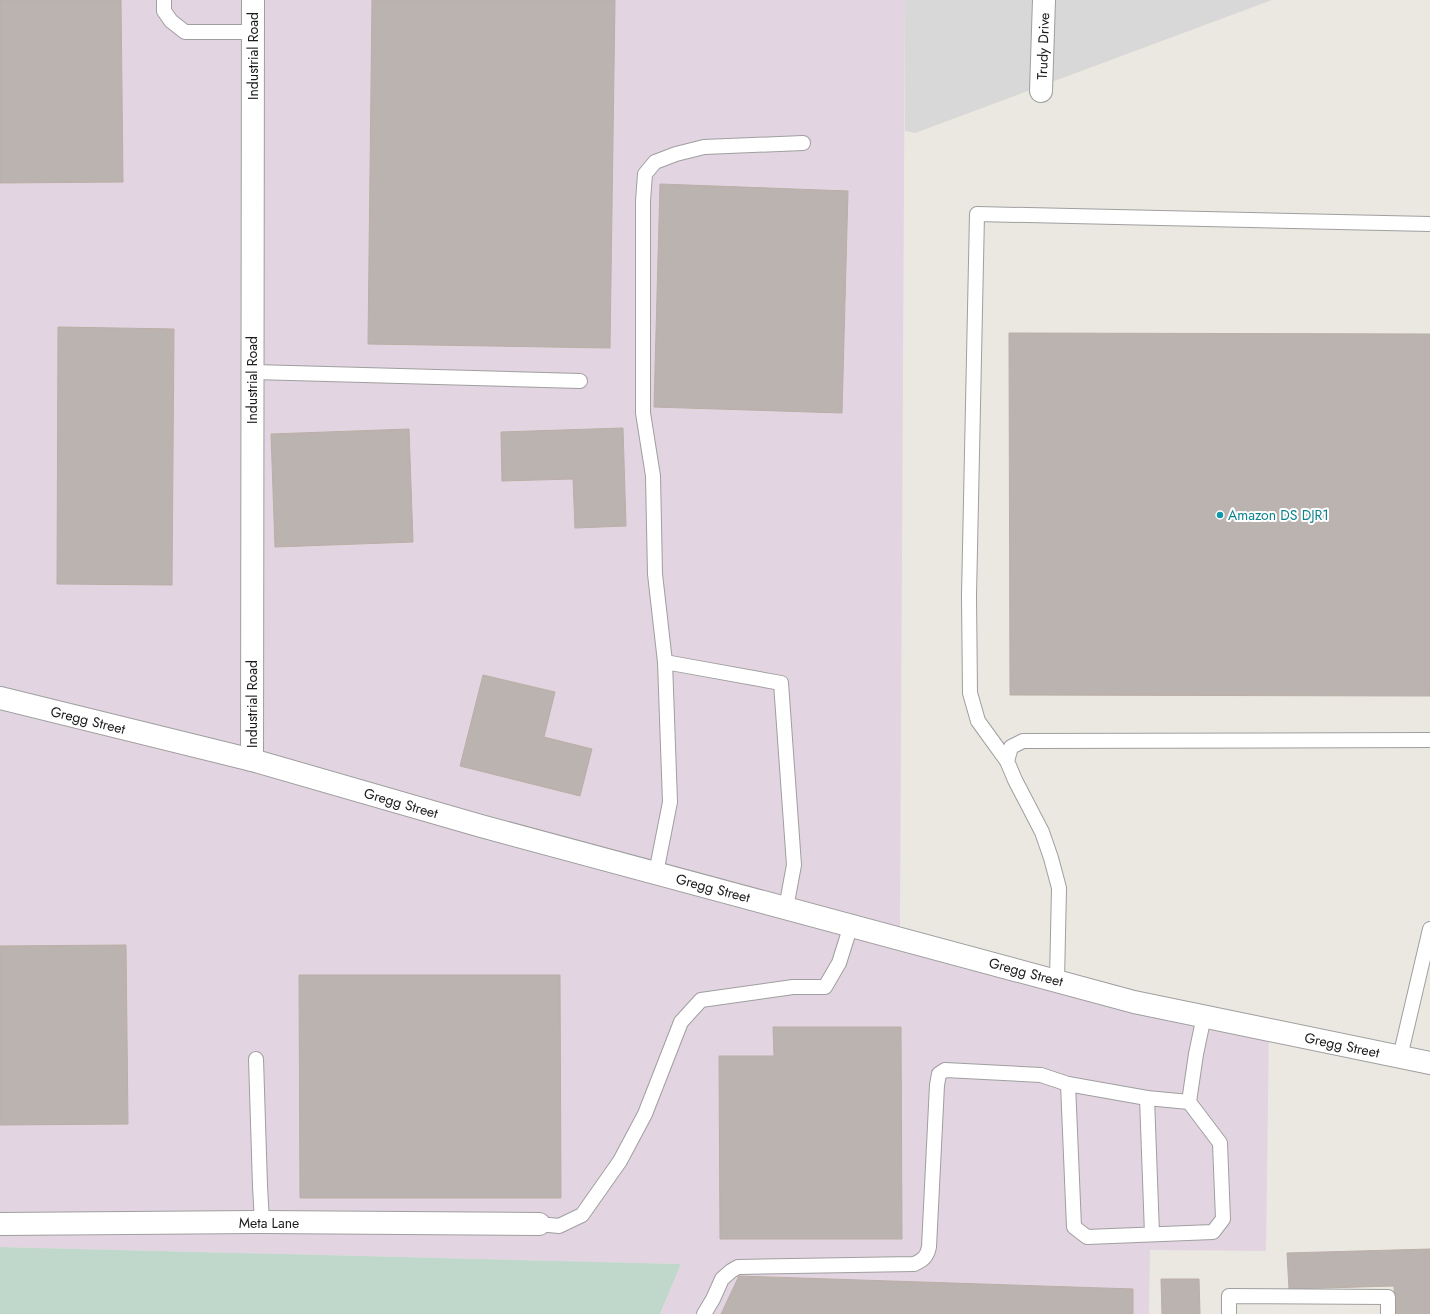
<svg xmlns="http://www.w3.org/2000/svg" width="1430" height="1314" viewBox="0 0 1430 1314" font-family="Jost,sans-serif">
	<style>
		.residential { fill: #d9d8d8 }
		.industrial { fill: #e3d4e1 }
		.wetland { fill: #c0d7cc }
		.building { fill: #bbb3af; stroke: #bbaea6 }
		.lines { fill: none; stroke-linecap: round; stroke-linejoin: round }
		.lane-casing { stroke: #9f9f9f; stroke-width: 16 }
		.street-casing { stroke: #9f9f9f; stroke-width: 24 }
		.lane { stroke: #fff; stroke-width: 14 }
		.street { stroke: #fff; stroke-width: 22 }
		.culture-dot { fill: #0f9aa8; stroke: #fff; stroke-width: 1.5 }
		.labels { text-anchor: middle; stroke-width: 4; stroke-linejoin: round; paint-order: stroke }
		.street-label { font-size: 14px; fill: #1b1b1b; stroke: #fff }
		.culture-label { font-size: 14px; fill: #0d838f; stroke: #fff; text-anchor: start }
	</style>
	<rect width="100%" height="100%" fill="#ebe8e1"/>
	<polygon class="residential" points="905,0 1272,0 915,133 905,131"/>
	<polygon class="industrial" points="0,0 905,0 900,927 1269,1026 1266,1251 1150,1250 1149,1314 660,1314 681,1264 0,1247"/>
	<polygon class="wetland" points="0,1247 681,1264 660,1314 0,1314"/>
	<g class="building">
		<polygon points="0,0 121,0 123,182 0,183"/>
		<polygon points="372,0 615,0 610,348 368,344"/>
		<polygon points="660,184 848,191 842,413 654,407"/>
		<polygon points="58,327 174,329 172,585 57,584"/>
		<polygon points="1009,333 1430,334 1430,696 1010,695"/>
		<polygon points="623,428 626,526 575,528 573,479 502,481 501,432"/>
		<polygon points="409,429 413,542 275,547 271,434"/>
		<polygon points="483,675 555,692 544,737 592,749 580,796 460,766"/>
		<polygon points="126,945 128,1124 0,1125 0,946"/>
		<polygon points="299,975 560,975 561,1198 300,1198"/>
		<polygon points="773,1027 901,1027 902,1239 720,1239 719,1056 774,1056"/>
		<polygon points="1430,1249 1430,1314 1395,1314 1394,1286 1289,1289 1287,1253"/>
		<polygon points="739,1276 1133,1289 1133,1314 721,1314"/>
		<polygon points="1161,1279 1199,1279 1200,1314 1162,1314"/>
	</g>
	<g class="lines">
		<defs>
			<g id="lane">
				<polyline points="164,0 164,11 171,21 185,32 253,32"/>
				<polyline points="252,372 580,381"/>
				<polyline points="665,662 655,574 653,476 643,413 643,201 645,174 655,162 676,154 704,147 803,143"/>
				<polyline points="1007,761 978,721 970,693 969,596 977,214 1430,224"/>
				<polyline points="656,873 670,802 665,662 781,683 794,865 786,908"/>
				<polyline points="1057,980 1059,888 1051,858 1042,832 1015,780 1007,761 1011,747 1023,741 1430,740"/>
				<polyline points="1400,1057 1430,929"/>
				<polyline points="256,1059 260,1186 262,1222"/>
				<polyline points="1068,1084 1147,1098 1189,1102"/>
				<polyline points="1147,1098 1152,1234"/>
				<polyline points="539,1224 559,1226 582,1215 620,1161 645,1114 681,1022 701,1000 793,987 825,987 839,963 851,925"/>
				<path d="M704,1314l9,-15 9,-20 9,-8 7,-4 176,-3c9,-4 13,-7 15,-17l8,-162 2,-11 6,-4 96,5 27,9 6,143 13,10 126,-5 10,-13 -3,-76 -31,-41 7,-48 8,-38"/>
				<polyline points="1229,1314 1229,1296 1388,1297 1388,1314"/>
			</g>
			<g id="street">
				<polyline points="1041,91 1044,0"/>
				<polyline points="0,698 252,760 481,826 1134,1002 1430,1063"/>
				<polyline points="252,760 253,0"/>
				<polyline points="0,1224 262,1222 539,1224"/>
			</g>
		</defs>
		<use href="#lane" class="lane-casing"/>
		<use href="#street" class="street-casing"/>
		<use href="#lane" class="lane"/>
		<use href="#street" class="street"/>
	</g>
	<circle class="culture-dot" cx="1220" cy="515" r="4"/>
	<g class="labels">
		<g class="street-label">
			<text transform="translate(1043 46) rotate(-88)" y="5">Trudy Drive</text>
			<text transform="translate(253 56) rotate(-90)" y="5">Industrial Road</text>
			<text transform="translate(252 380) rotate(-90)" y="5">Industrial Road</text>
			<text transform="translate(252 704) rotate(-90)" y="5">Industrial Road</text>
			<text transform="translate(88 720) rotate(14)" y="5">Gregg Street</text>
			<text transform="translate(401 803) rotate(16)" y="5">Gregg Street</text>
			<text transform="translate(713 888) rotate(15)" y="5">Gregg Street</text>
			<text transform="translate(1026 972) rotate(15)" y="5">Gregg Street</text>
			<text transform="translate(1342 1045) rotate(12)" y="5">Gregg Street</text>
			<text x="269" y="1228">Meta Lane</text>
		</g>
		<g class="culture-label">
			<text x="1228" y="520">Amazon DS DJR1</text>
		</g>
	</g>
</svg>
